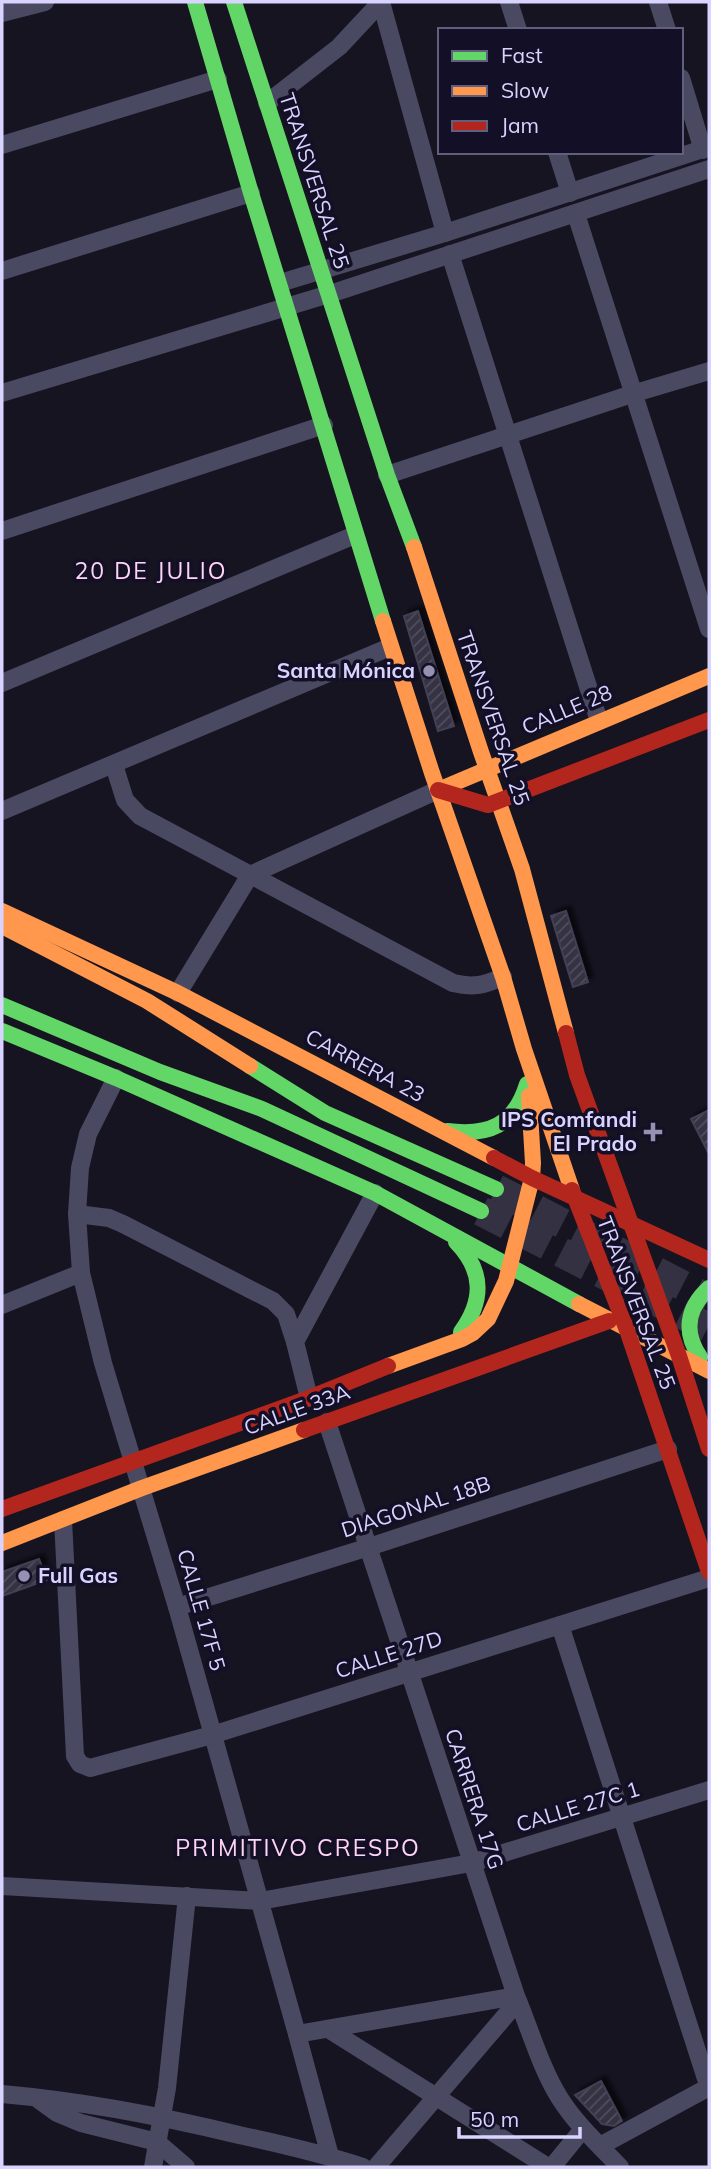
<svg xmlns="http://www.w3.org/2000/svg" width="711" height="2169" viewBox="0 0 711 2169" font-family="Mulish,sans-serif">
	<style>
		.building { fill: url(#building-hatch); stroke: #433f54; stroke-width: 2; filter: url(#shadow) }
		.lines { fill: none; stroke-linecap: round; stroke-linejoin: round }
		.primary-tunnel { stroke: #333142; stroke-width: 30; stroke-dasharray: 30 15; stroke-linecap: butt }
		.street { stroke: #4a4962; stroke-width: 18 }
		.fast { stroke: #63d668; stroke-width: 16 }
		.slow { stroke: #ff974d; stroke-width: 16 }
		.jam { stroke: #b3261e; stroke-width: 16 }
		.poi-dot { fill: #9591b1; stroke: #130f26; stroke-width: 2.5 }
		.labels { text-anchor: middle; stroke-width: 7; stroke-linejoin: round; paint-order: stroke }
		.street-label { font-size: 21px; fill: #d9d4ff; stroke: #130f26 }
		.poi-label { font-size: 21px; font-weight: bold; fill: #d9d4ff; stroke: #130f26; text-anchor: end }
		.neighbourhood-label { font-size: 23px; letter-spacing: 2px; fill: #ffd6f0; stroke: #130f26 }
	</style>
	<defs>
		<pattern id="building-hatch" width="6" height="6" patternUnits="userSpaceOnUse" patternTransform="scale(1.75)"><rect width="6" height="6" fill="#343243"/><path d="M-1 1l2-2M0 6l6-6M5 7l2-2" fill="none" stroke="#514f5f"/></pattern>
		<filter id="shadow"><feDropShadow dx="5" dy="-5" stdDeviation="2" flood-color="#0009"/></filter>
	</defs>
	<rect width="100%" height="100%" fill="#161421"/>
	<g class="building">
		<polygon points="418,611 454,726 438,731 404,616"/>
		<polygon points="566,911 588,982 573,987 551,916"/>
		<polygon points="709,1110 709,1154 691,1119"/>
		<polygon points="39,1559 47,1580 2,1596 2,1572"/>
		<polygon points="601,2081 622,2121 614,2126 602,2124 575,2095"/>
	</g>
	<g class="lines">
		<g class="primary-tunnel">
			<polyline points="496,1189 709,1299"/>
			<polyline points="481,1211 709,1328"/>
		</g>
		<g class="street">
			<polyline points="381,2 445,233"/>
			<polyline points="509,2 518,30"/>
			<polyline points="658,2 667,30"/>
			<polyline points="2,13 45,2"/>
			<polyline points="681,78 703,150"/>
			<polyline points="267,103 339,47 381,2"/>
			<polyline points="2,145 218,79"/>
			<polyline points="557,152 570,193"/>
			<polyline points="576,214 709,629"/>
			<polyline points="450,254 599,721"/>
			<polyline points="2,271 251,193"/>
			<polyline points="280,283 445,233 709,147"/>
			<polyline points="2,393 339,291 709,169"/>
			<polyline points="387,475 632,394 709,371"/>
			<polyline points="2,531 324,425"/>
			<polyline points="2,683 355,535"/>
			<path d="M114,765l11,35 15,16 313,167c21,5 31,2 50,-6"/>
			<polyline points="2,811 390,647"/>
			<polyline points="178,993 250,875 438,790"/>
			<polyline points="116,1078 88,1134 80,1168 77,1214 81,1273 103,1363 177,1607 297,2034 330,2156"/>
			<polyline points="77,1214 109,1218 123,1224 273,1301 286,1314 295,1342"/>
			<polyline points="2,1305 81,1273"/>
			<polyline points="309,1398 295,1342 375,1193"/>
			<path d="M327,1422l189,574c14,33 24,70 43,101 16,26 40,48 61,70"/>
			<polyline points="63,1520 75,1756 80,1764 90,1768 212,1735 709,1578"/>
			<polyline points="177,1607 369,1547 668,1449"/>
			<polyline points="560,1625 709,2088"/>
			<polyline points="2,1886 260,1901 471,1863 709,1790"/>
			<polyline points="328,2029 548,2167"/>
			<polyline points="297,2034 516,1996"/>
			<path d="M2,2094c80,7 159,22 237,41 42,9 84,19 124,32"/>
			<polyline points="39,2100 57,2113 81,2123 157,2142 186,2167"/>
			<polyline points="600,2146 709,2087"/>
			<polyline points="153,2167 167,2088 187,1896"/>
			<polyline points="376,2167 518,2001"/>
			<polyline points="552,2167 583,2129"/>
		</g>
		<g class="fast">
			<polyline points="195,2 251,193 383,621"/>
			<polyline points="234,2 387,475 414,547"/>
			<polyline points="2,1005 160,1072 262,1109 481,1211"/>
			<polyline points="2,1031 116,1078 375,1193 579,1304"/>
			<polyline points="250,1066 325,1113 496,1189"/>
			<path d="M447,1131c42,5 67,-5 80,-47"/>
			<path d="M456,1242c28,29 28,58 5,90"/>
			<path d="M700,1357c-17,-25 -13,-49 9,-69"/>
		</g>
		<g class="slow">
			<polyline points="414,547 481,752 522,869 566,1033"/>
			<polyline points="383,621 432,773 503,977 524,1049 572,1190"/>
			<polyline points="438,790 709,676"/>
			<polyline points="2,911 178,993 494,1158"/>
			<polyline points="2,926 147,1001 250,1066"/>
			<polyline points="579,1304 709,1371"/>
			<polyline points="388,1366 462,1339 473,1333 488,1319 506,1281 532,1178 533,1163 529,1096"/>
			<polyline points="2,1543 142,1488 304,1430"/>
		</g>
		<g class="jam">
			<polyline points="438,790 488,805 709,720"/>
			<polyline points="566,1033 577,1075 679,1356 709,1449"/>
			<polyline points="494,1158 532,1178 709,1260"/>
			<polyline points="572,1190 627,1330 709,1572"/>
			<polyline points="304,1430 609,1321"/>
			<polyline points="2,1509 309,1398 388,1366"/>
		</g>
	</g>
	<g class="poi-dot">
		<circle cx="429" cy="671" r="7"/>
		<path d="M649.5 1121.5h7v7h7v7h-7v7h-7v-7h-7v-7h7z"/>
		<circle cx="24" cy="1576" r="7"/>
	</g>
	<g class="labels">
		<g class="street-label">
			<text transform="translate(314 181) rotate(72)" y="7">TRANSVERSAL 25</text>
			<text transform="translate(567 710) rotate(-23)" y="7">CALLE 28</text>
			<text transform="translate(493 718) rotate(71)" y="7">TRANSVERSAL 25</text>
			<text transform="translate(365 1066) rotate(28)" y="7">CARRERA 23</text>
			<text transform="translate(636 1303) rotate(69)" y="7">TRANSVERSAL 25</text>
			<text transform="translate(297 1410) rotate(-20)" y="7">CALLE 33A</text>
			<text transform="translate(416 1507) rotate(-18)" y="7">DIAGONAL 18B</text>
			<text transform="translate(201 1610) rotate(74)" y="7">CALLE 17F 5</text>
			<text transform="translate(389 1655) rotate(-18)" y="7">CALLE 27D</text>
			<text transform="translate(474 1799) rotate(72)" y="7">CARRERA 17G</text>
			<text transform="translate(578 1807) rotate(-17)" y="7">CALLE 27C 1</text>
		</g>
		<g class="poi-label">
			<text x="415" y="678">Santa Mónica</text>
			<text x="637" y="1127">IPS Comfandi<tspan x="637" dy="24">El Prado</tspan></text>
			<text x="38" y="1583" text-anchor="start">Full Gas</text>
		</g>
		<g class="neighbourhood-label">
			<text x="151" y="579">20 DE JULIO</text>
			<text x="298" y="1856">PRIMITIVO CRESPO</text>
		</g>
	</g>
	<rect width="711" height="2169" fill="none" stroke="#d9d4ff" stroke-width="7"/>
	<rect x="438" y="28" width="245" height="126" fill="#130f26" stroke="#625e7d" stroke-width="2"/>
	<rect x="452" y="51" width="35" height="10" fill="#63d668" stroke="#625e7d" stroke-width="2"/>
	<text x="501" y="63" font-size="21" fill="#d9d4ff">Fast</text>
	<rect x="452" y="86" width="35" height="10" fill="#ff974d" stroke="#625e7d" stroke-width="2"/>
	<text x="501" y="98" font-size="21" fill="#d9d4ff">Slow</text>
	<rect x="452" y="121" width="35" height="10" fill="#b3261e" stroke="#625e7d" stroke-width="2"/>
	<text x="501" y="133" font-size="21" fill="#d9d4ff">Jam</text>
	<path d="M459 2127v10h121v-10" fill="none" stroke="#d9d4ff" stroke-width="3.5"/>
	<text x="470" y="2127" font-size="21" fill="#d9d4ff" stroke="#130f26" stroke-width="5" paint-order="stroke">50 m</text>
</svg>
